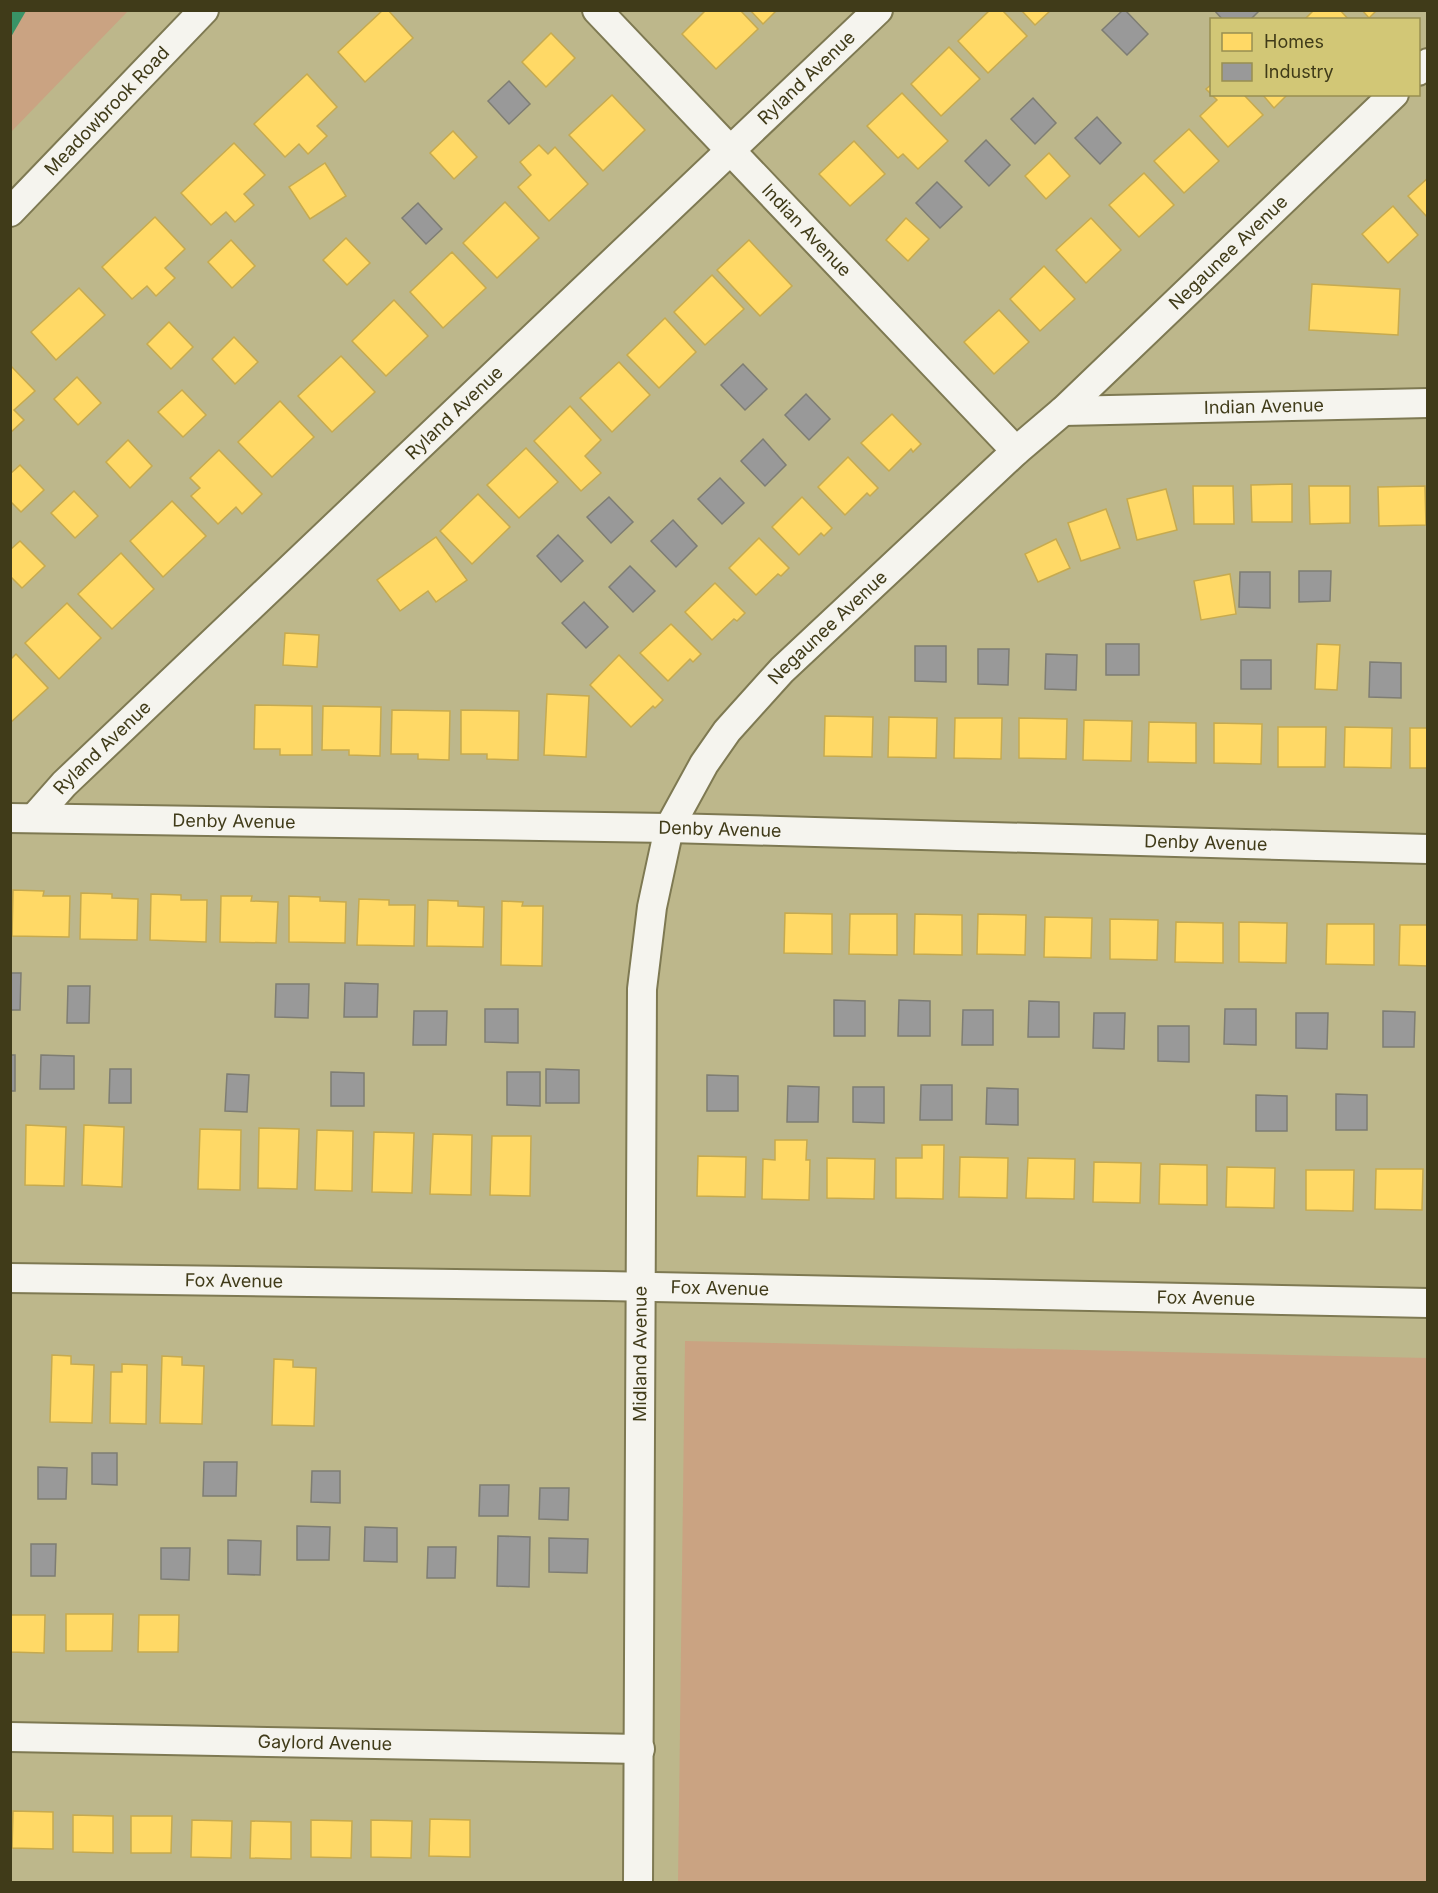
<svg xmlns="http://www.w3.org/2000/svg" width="1438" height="1893" viewBox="0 0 1438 1893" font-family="Inter,sans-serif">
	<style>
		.green { fill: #caa382 }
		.water { fill: #399367 }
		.homes { fill: #ffd966; stroke: #c6aa4f; stroke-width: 1.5 }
		.industry { fill: #999; stroke: #7e7d73; stroke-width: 1.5 }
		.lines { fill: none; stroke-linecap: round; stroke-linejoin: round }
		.minor-casing { stroke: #7e7952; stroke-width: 32 }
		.minor { stroke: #f5f4ee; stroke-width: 28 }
		.labels { text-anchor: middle; stroke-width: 6; stroke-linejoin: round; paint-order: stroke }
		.street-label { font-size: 18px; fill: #403b19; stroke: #d2c776 }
	</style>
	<rect width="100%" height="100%" fill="#bdb78b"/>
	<g class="green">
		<polygon points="11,11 128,11 11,132"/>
		<polygon points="685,1341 1427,1358 1427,1882 678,1882"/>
	</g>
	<polygon class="water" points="11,10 26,11 11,37 10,11"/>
	<g class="homes">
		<polygon points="383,10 388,10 413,38 365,82 338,52"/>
		<polygon points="706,10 740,10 758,29 716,69 682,34"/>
		<polygon points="750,10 777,10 763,24"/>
		<polygon points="990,10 1002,10 1027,36 988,73 958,41"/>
		<polygon points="1021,10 1051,10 1035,25"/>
		<polygon points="1314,10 1340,10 1349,20 1304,20"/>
		<polygon points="1362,10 1377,10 1369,18"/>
		<polygon points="551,33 575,58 546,87 522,62"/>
		<polygon points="949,47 980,79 941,116 911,84"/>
		<polygon points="307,74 337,107 317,126 327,136 308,154 299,144 285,157 254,124"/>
		<polygon points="1212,84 1212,94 1243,94 1263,115 1228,147 1200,116 1217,100 1206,89"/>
		<polygon points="902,93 948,141 918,169 903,154 898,158 867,126"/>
		<polygon points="1262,94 1288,94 1274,108"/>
		<polygon points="612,95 645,130 603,171 569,135"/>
		<polygon points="1189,129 1219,161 1184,193 1154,161"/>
		<polygon points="453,131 477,157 454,179 430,153"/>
		<polygon points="854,141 885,174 850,206 819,174"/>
		<polygon points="234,143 265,175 244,194 254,205 235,222 226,212 211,225 181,193"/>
		<polygon points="539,145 548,154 555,147 588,184 549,221 518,187 531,175 520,162"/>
		<polygon points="1049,153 1070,176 1046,199 1025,176"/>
		<polygon points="325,163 346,196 310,219 289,187"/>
		<polygon points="1144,173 1174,205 1139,237 1109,205"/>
		<polygon points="1428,178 1428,218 1408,196"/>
		<polygon points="505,202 539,238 497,278 463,243"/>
		<polygon points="1393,206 1418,235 1388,263 1362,234"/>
		<polygon points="155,217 185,249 165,268 175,278 156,296 147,286 132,299 102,267"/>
		<polygon points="906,218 929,239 908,261 886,240"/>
		<polygon points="1091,218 1121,250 1086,283 1056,250"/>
		<polygon points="346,238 370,263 347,285 323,260"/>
		<polygon points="231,240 255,266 232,288 208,262"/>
		<polygon points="749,240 792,286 760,316 717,270"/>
		<polygon points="452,252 486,288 443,328 410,292"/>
		<polygon points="1044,266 1075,299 1040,331 1010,299"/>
		<polygon points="712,275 744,309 705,345 674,312"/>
		<polygon points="1312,284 1400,289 1398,335 1309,330"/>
		<polygon points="79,288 105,315 56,360 31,332"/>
		<polygon points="394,300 428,336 386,376 352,341"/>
		<polygon points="999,310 1029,342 994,374 964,342"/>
		<polygon points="665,318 696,352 659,388 627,355"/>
		<polygon points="169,322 193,347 171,369 147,344"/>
		<polygon points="234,337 258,362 235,384 212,359"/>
		<polygon points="341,356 375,392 332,432 298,396"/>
		<polygon points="619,362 650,395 612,432 580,398"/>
		<polygon points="10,365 35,391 14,410 24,420 10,433"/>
		<polygon points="77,377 101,403 78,425 54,399"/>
		<polygon points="182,390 206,415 183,437 158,412"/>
		<polygon points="280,401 314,437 272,477 238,442"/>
		<polygon points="570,406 601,440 585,456 601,473 581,491 534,441"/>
		<polygon points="892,414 921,444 913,452 911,449 889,471 861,443"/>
		<polygon points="128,440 152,466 130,488 106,462"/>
		<polygon points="526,448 558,482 519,518 487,485"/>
		<polygon points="219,450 262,494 242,514 236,507 218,524 191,496 200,488 190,478"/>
		<polygon points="848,457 878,488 870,496 867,493 845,515 818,487"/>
		<polygon points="20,465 44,490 21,512 10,501 10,474"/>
		<polygon points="1292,484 1292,522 1252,522 1251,485"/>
		<polygon points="1193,486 1233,486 1234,524 1194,524"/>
		<polygon points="1309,486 1350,486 1350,523 1310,524"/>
		<polygon points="1425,486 1426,525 1379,526 1378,487"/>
		<polygon points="1166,489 1177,530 1137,540 1127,499"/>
		<polygon points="74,491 98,516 75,538 51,513"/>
		<polygon points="478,494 510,527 472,564 440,531"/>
		<polygon points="802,497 832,528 824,536 821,533 799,555 772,527"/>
		<polygon points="172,501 206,536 163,577 130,541"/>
		<polygon points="1106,509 1120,548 1081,561 1068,523"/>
		<polygon points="436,537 467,580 436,602 428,591 400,611 377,580"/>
		<polygon points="759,538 789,568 781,576 778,574 756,595 729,568"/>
		<polygon points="1056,539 1070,568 1038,582 1025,554"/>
		<polygon points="20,541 45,566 22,588 10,576 10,550"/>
		<polygon points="121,553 154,589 112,629 78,594"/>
		<polygon points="1230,574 1236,614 1201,620 1194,581"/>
		<polygon points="715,583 745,613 737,621 734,619 712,640 685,612"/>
		<polygon points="67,603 101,638 59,679 25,643"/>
		<polygon points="671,624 701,654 693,662 690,659 668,681 640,653"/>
		<polygon points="285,633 319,635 317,667 283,665"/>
		<polygon points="1317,644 1340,645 1337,690 1315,689"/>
		<polygon points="16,654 48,688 10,723 10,660"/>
		<polygon points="619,655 663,700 655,708 653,706 631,727 590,685"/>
		<polygon points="547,694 589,696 586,757 544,755"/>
		<polygon points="255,705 312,706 312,755 280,755 280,749 254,749"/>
		<polygon points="323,706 381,707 380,756 349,755 349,750 322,750"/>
		<polygon points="392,710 450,711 449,760 418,759 418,754 391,754"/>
		<polygon points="461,710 519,711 518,760 487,759 487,754 461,754"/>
		<polygon points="825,716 873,717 872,757 824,756"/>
		<polygon points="889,717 937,718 936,758 888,757"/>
		<polygon points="955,718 1002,718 1001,759 954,758"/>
		<polygon points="1019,718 1067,719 1066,759 1019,758"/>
		<polygon points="1084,720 1132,721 1131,761 1083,760"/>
		<polygon points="1149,722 1196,723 1196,763 1148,762"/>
		<polygon points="1214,723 1262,724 1261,764 1214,763"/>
		<polygon points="1278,727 1326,727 1325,767 1278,767"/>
		<polygon points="1345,727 1392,728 1391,768 1344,767"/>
		<rect x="1410" y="728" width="18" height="40"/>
		<polygon points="13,890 44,891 43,896 70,896 69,937 12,936"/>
		<polygon points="81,893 112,894 112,898 138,899 137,940 80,939"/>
		<polygon points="151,894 181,895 181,900 207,900 206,942 150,940"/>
		<polygon points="221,896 252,896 251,901 278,902 276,943 220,942"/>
		<polygon points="289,896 320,897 320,901 346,902 345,943 289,942"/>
		<polygon points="359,899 389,900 389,905 415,905 414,946 357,945"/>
		<polygon points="428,900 458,901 458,906 484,907 483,947 427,946"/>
		<polygon points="502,901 523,902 522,906 543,906 542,966 501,965"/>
		<polygon points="785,913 832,914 832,954 784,953"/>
		<polygon points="850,914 897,914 897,955 849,954"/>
		<polygon points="915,914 962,915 962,955 914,954"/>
		<polygon points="978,914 1026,915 1025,955 977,954"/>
		<polygon points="1045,917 1092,918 1091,958 1044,957"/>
		<polygon points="1110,919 1158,920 1157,960 1110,959"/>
		<polygon points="1176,922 1223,923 1223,963 1175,962"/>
		<polygon points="1239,922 1287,923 1286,963 1239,962"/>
		<polygon points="1327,924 1374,924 1374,965 1326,964"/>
		<polygon points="1400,925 1428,925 1428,966 1399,965"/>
		<polygon points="26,1125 66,1127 64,1186 25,1185"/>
		<polygon points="84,1125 124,1127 122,1187 82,1185"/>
		<polygon points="259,1128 299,1129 297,1189 258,1188"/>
		<polygon points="200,1129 241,1130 240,1190 198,1189"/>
		<polygon points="317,1130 353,1131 352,1191 315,1190"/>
		<polygon points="374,1132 414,1133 412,1193 372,1192"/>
		<polygon points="433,1134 472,1135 471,1195 430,1194"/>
		<polygon points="492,1136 531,1136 530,1196 490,1195"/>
		<polygon points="775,1140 807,1140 806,1160 810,1160 809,1200 762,1199 763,1159 775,1160"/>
		<polygon points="922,1145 944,1145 943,1199 896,1198 896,1158 922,1158"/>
		<polygon points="698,1156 746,1157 745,1197 697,1196"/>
		<polygon points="960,1157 1008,1158 1007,1198 959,1197"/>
		<polygon points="827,1158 875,1159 874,1199 827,1198"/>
		<polygon points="1028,1158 1075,1159 1074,1199 1026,1198"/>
		<polygon points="1094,1162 1141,1163 1140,1203 1093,1202"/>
		<polygon points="1160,1164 1207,1165 1207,1205 1159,1204"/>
		<polygon points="1227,1167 1275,1168 1274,1208 1226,1207"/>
		<polygon points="1376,1169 1423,1169 1422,1210 1375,1209"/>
		<polygon points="1306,1170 1354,1170 1353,1211 1306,1210"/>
		<polygon points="52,1355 71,1356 71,1364 94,1365 92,1423 50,1422"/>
		<polygon points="162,1356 182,1357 182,1365 204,1366 202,1424 160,1423"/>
		<polygon points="274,1359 293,1360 293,1367 316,1368 314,1426 272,1425"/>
		<polygon points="122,1364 147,1365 146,1424 110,1423 111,1372 122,1372"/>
		<polygon points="66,1614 113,1614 112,1651 66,1651"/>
		<polygon points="10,1615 45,1615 44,1653 10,1652"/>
		<polygon points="139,1615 179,1615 178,1652 138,1652"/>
		<polygon points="13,1811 53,1812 53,1849 12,1848"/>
		<polygon points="73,1815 113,1816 113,1853 73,1852"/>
		<polygon points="131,1816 172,1816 171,1853 131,1853"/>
		<polygon points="430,1819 470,1820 470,1857 429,1856"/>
		<polygon points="192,1820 232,1821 231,1858 191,1857"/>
		<polygon points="311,1820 352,1821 351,1858 311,1857"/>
		<polygon points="371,1820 412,1821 411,1858 371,1857"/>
		<polygon points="251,1821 291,1822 291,1859 250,1858"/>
	</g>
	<g class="industry">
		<polygon points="1123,10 1125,10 1148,34 1127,55 1102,30"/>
		<polygon points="1214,10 1256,10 1258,12 1250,20 1223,20"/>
		<polygon points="509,81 530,104 509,124 488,101"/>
		<polygon points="1033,98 1056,123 1035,144 1011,119"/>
		<polygon points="1097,117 1121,143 1100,164 1075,138"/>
		<polygon points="986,140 1010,165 989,186 965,161"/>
		<polygon points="937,182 962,207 940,228 916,203"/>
		<polygon points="418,203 442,229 426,244 402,218"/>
		<polygon points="743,364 767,389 745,410 721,385"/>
		<polygon points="806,394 830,419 809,440 785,415"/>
		<polygon points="763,439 786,465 765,486 741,461"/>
		<polygon points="720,478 744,503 722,524 698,499"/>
		<polygon points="609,497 633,522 611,543 587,517"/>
		<polygon points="673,520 697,546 676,567 651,541"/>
		<polygon points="558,535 583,561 561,582 537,556"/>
		<polygon points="630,566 655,591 633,612 609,587"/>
		<polygon points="1299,571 1331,571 1330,601 1299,602"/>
		<polygon points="1240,572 1270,572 1270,608 1239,607"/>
		<polygon points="584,602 608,627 586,648 562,623"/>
		<rect x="1106" y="644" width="33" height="31"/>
		<polygon points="915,646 946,646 946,682 915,681"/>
		<polygon points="978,649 1009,649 1008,685 978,684"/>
		<polygon points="1046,654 1077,655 1076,690 1045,689"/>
		<rect x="1241" y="660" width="30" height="29"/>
		<polygon points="1370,662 1401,663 1401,698 1369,697"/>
		<polygon points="10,973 21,973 20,1010 10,1010"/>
		<polygon points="345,983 378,984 377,1017 344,1017"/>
		<polygon points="276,984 309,984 308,1018 275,1017"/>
		<polygon points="68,986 90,986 89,1023 67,1023"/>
		<polygon points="834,1000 865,1001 865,1036 834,1036"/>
		<polygon points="899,1000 930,1001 930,1036 898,1036"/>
		<polygon points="1029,1001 1059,1002 1059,1037 1028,1037"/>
		<polygon points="485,1009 518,1009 518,1043 485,1042"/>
		<polygon points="1225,1009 1256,1009 1256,1045 1224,1044"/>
		<polygon points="963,1010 993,1010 993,1045 962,1045"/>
		<polygon points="414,1011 447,1011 446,1045 413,1045"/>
		<polygon points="1383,1011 1415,1012 1414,1047 1383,1047"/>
		<polygon points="1094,1013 1125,1013 1124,1049 1093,1048"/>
		<polygon points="1296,1013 1328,1013 1327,1049 1296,1048"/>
		<polygon points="1158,1026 1189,1026 1189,1062 1158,1061"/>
		<rect x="10" y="1055" width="5" height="36"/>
		<polygon points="41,1055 74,1056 74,1089 40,1089"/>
		<polygon points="110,1069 131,1069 131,1103 109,1103"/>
		<polygon points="546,1069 579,1070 579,1103 546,1103"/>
		<polygon points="331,1072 364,1073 364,1106 331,1106"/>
		<polygon points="507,1072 540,1072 540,1106 507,1105"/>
		<polygon points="227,1074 249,1075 247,1112 225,1111"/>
		<polygon points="707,1075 738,1076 738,1111 707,1111"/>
		<polygon points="921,1085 952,1085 952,1120 920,1120"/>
		<polygon points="788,1086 819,1087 818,1122 787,1122"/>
		<polygon points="853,1087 884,1087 884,1123 853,1122"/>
		<polygon points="987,1088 1018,1089 1018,1125 986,1124"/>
		<polygon points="1336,1094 1367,1095 1367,1130 1336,1130"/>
		<polygon points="1256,1095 1287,1096 1287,1131 1256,1131"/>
		<polygon points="92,1453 117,1453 117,1485 92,1484"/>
		<polygon points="204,1462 237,1462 236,1496 203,1496"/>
		<polygon points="38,1467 67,1468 66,1499 38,1499"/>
		<polygon points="312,1471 340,1471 340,1503 311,1502"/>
		<polygon points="480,1485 509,1485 508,1516 479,1516"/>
		<polygon points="540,1488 569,1488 568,1520 539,1519"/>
		<polygon points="297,1526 330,1527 329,1560 297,1560"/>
		<polygon points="365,1527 397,1528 397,1562 364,1561"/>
		<polygon points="498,1536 530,1537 529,1587 497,1586"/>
		<polygon points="549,1538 588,1539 587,1573 549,1572"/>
		<polygon points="228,1540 261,1541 260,1575 228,1574"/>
		<polygon points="31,1544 56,1544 55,1576 31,1576"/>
		<polygon points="428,1547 456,1547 455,1578 427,1578"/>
		<polygon points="161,1548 190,1548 189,1580 161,1579"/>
	</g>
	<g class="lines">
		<defs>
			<g id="minor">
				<path id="s1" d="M597,10l419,441"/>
				<polyline points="1418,71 1428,63"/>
				<path id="s2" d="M10,212l194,-202"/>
				<path id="s3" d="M1063,411l365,-8"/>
				<path id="s4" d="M10,818l659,10 759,21"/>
				<path id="s5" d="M34,818l30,-34 814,-774"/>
				<path id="s6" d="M10,1278l595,8 823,17"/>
				<path id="s7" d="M10,1737l630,12"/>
				<path id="s8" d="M638,1882l4,-893 10,-82 17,-79 35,-64 23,-33 55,-61 234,-219 47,-40 331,-317"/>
			</g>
		</defs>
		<use href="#minor" class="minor-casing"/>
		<use href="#minor" class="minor"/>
	</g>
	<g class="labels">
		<g class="street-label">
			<text dy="6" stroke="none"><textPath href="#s5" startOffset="1070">Ryland Avenue</textPath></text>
			<text dy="6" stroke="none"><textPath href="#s2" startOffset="140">Meadowbrook Road</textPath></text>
			<text dy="6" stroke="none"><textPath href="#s1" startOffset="304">Indian Avenue</textPath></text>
			<text dy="6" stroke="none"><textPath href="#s8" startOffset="1863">Negaunee Avenue</textPath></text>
			<text dy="6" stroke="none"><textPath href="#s3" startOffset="201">Indian Avenue</textPath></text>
			<text dy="6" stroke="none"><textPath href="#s5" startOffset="584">Ryland Avenue</textPath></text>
			<text dy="6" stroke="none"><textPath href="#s8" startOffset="1314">Negaunee Avenue</textPath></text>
			<text dy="6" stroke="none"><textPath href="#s5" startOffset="98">Ryland Avenue</textPath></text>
			<text dy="6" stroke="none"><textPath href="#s4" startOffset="224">Denby Avenue</textPath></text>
			<text dy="6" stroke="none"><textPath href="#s4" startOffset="710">Denby Avenue</textPath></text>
			<text dy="6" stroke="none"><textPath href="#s4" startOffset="1196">Denby Avenue</textPath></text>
			<text dy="6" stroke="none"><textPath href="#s6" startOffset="224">Fox Avenue</textPath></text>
			<text dy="6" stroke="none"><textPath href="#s6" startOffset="710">Fox Avenue</textPath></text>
			<text dy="6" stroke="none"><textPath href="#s6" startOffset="1196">Fox Avenue</textPath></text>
			<text dy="6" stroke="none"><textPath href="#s8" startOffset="528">Midland Avenue</textPath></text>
			<text dy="6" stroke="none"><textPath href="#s7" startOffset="315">Gaylord Avenue</textPath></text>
		</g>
	</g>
	<rect width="1438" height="1893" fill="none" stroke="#403b19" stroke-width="24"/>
	<rect x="1210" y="18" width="210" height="78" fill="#d2c776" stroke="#988f51" stroke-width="1.5"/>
	<rect x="1222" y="33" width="30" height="18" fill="#ffd966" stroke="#988f51" stroke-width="1.5"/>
	<text x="1264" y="48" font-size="18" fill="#403b19">Homes</text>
	<rect x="1222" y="63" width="30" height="18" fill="#999999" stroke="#988f51" stroke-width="1.5"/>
	<text x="1264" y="78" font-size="18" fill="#403b19">Industry</text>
</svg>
